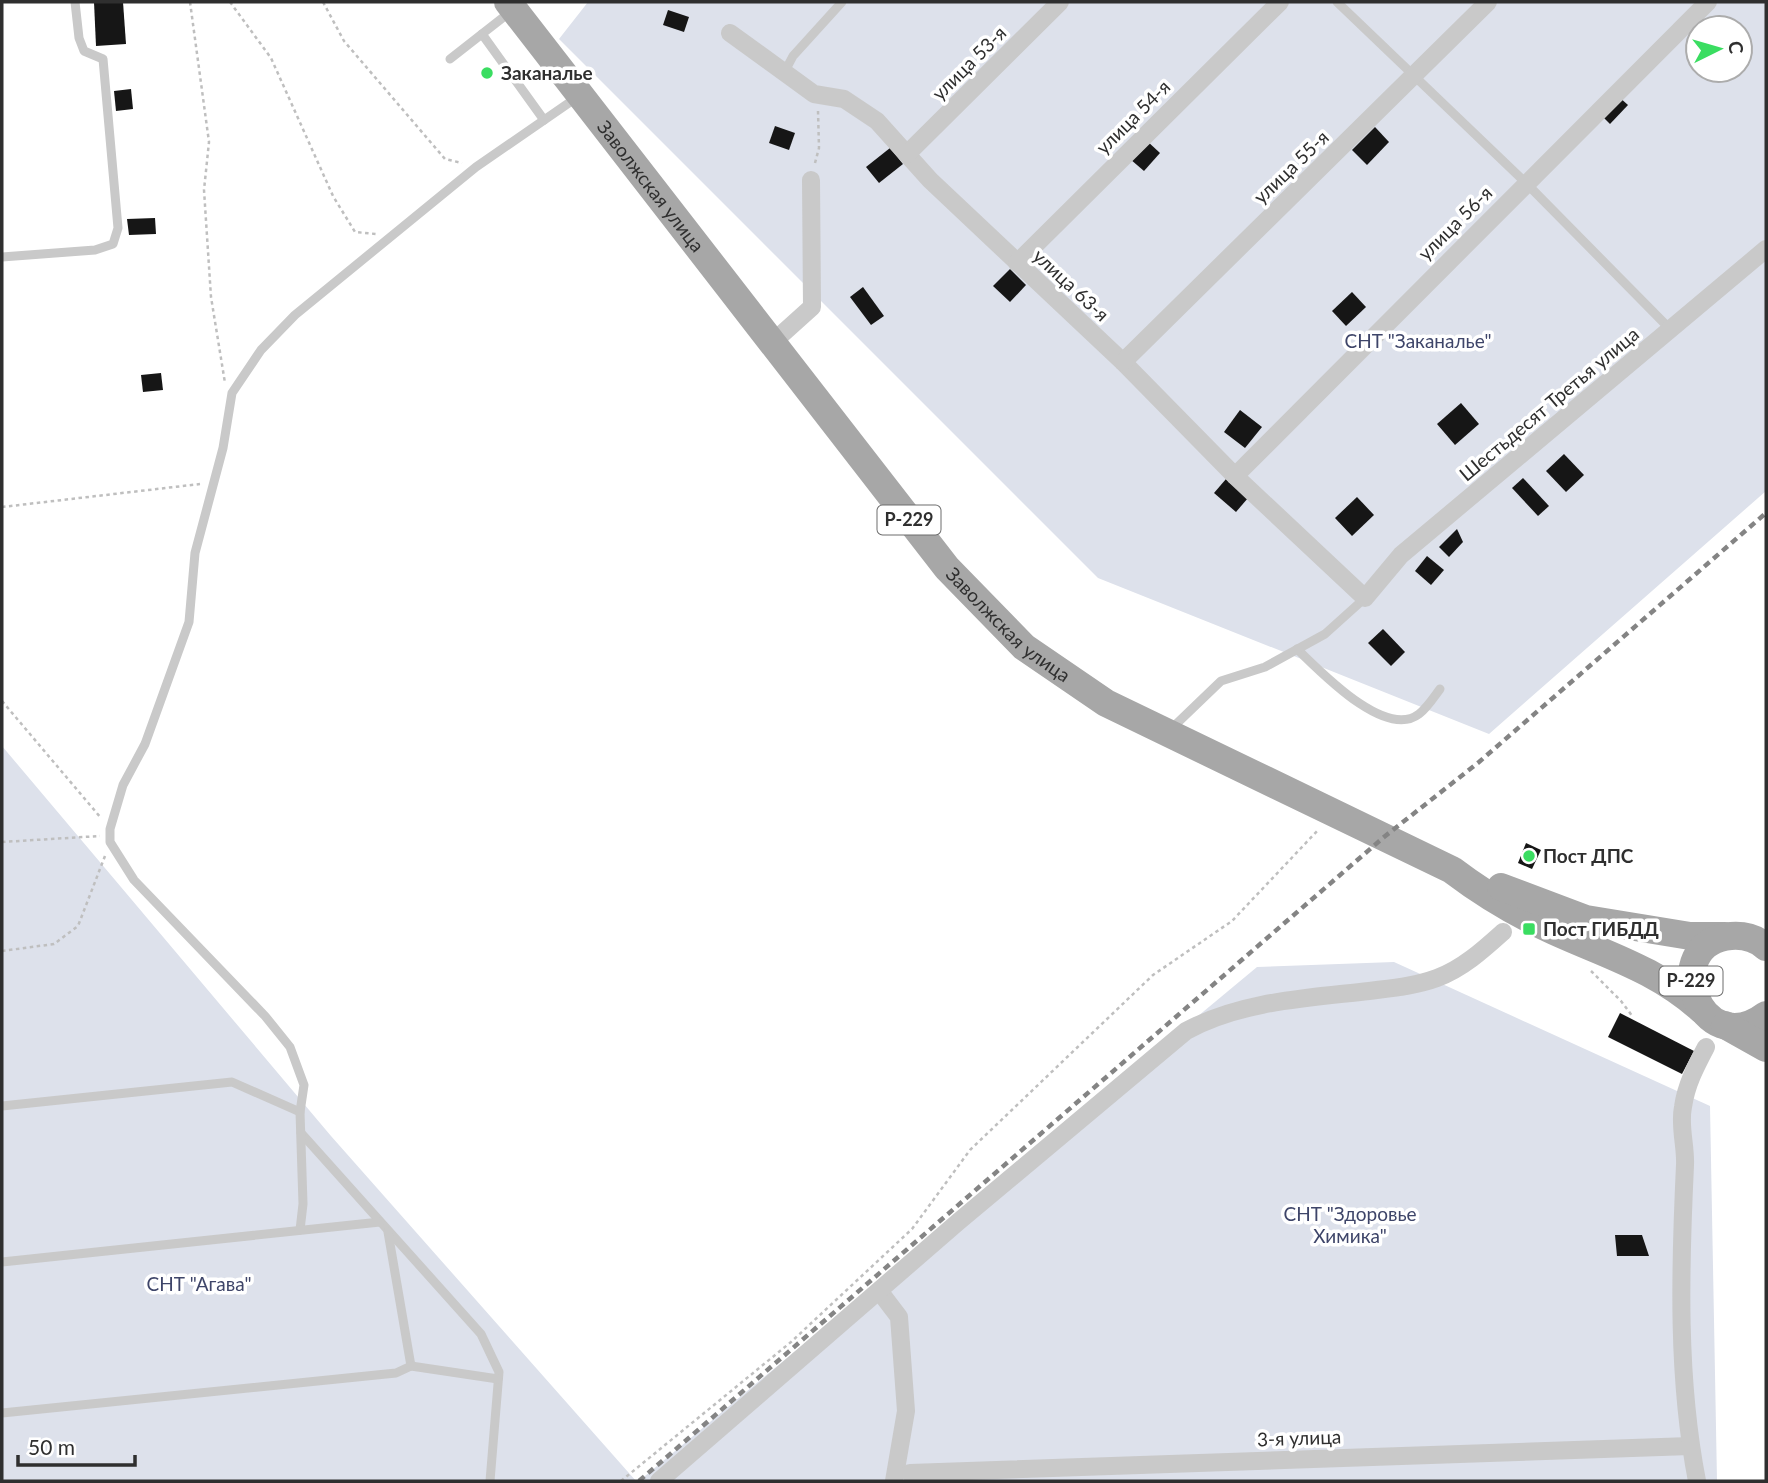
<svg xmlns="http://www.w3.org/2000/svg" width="1768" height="1483" viewBox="0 0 1768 1483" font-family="Lato,sans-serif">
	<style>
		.green { fill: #dde1eb; fill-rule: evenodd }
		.building { fill: #161616 }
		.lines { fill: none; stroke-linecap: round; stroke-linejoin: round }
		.path { stroke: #bfbfbf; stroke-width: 2.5; stroke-dasharray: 3.5 3.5; stroke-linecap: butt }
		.lane { stroke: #c9c9c9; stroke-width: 9 }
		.street { stroke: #c9c9c9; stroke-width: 18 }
		.primary { stroke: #a7a7a7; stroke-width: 28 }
		.rail { stroke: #848484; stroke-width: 4.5; stroke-dasharray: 7 5; stroke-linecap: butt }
		.poi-dot { fill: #3add61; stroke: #fff; stroke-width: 2.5 }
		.labels { text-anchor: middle; stroke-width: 7; stroke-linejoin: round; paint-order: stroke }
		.shield { fill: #fff; stroke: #6d6d6d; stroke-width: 2 }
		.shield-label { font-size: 18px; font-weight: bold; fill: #2f2f2f }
		.street-label { font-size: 19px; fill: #2f2f2f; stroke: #fff }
		.poi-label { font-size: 19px; font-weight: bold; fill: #2f2f2f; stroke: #fff; text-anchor: start }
		.park-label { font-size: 19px; fill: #3e4569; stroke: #fff }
	</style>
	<rect width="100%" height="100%" fill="#fff"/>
	<g class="green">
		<path d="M588,2h1178v489l-277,243 -391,-156 -539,-539zM1698,28h42v42h-42z"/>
		<polygon points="2,746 331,1136 636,1481 2,1481"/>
		<polygon points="1394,962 1710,1106 1717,1481 639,1481 1257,967"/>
	</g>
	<g class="building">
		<polygon points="94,2 123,2 126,44 96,46"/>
		<polygon points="668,10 689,17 684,32 663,25"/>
		<polygon points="131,89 133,109 116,111 114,91"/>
		<polygon points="1619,97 1628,105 1610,124 1602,116"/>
		<polygon points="775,126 795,133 789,150 769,143"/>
		<polygon points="1375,127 1389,142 1367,165 1352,150"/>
		<polygon points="1146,140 1160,153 1144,171 1130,159"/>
		<polygon points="890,148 903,164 879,183 866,167"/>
		<polygon points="155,218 156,234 129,235 127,219"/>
		<polygon points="1010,269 1026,285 1010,302 993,286"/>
		<polygon points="863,287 884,316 871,325 850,297"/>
		<polygon points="1352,292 1366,307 1346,326 1332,311"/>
		<polygon points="161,373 163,390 143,392 141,375"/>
		<polygon points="1461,403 1479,424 1455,445 1437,424"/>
		<polygon points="1240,410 1262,427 1245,448 1224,432"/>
		<polygon points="1564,454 1584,475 1566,492 1546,471"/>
		<polygon points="1523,478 1549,506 1538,516 1512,488"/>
		<polygon points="1226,479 1248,498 1236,512 1214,493"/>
		<polygon points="1357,497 1374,515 1352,536 1335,518"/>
		<polygon points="1457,529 1463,542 1449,557 1439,547"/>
		<polygon points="1427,556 1444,570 1431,585 1415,571"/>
		<polygon points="1383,629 1405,652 1391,666 1368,643"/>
		<polygon points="1526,843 1541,850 1532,869 1518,863"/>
		<polygon points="1620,1013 1694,1051 1682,1074 1608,1037"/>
		<polygon points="1615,1235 1642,1235 1649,1256 1617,1256"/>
	</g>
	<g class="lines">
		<g class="path">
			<polyline points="190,2 209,142 204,190 211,297 225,383"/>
			<polyline points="230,2 271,58 333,196 355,232 376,234"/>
			<polyline points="323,2 344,41 445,159 462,163"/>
			<polyline points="815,163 819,148 818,111"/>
			<polyline points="2,507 200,484"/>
			<polyline points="2,701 101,818"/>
			<polyline points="2,842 100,836"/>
			<polyline points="2,951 54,944 78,926 105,856"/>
			<polyline points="1591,971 1621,1001 1633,1017"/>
			<polyline points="621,1481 791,1342 912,1229 970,1150 1153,975 1232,921 1319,829"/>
		</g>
		<g class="lane">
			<polyline points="1337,2 1525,182 1670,329"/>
			<polyline points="482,34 544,120"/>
			<polyline points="450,59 510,12"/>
			<polyline points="784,73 793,56 842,2"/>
			<polyline points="2,257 95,250 113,244 118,228 103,59 84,51 79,38 75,2"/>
			<path d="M1297,649c23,22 88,91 122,65 8,-6 15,-17 21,-25"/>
			<polyline points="1170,730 1221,681 1265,667 1325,634 1365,598"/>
			<polyline points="2,1106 232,1082 300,1112"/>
			<polyline points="301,1133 481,1334 499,1372 490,1481"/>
			<polyline points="300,1230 303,1204 300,1112 304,1085 290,1047 265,1016 134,880 110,842 110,829 123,785 145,744 189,622 195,553 223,448 232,393 261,350 295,315 476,167 576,98"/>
			<polyline points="388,1232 411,1366"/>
			<polyline points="2,1262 380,1222"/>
			<polyline points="2,1413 396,1373 411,1366 498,1379"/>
		</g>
		<g class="street">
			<polyline points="730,33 814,94 844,99 877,121 930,180 1123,362 1235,476 1365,598 1401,555 1766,249"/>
			<polyline points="907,154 1060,2"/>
			<polyline points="1017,263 1280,2"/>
			<polyline points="772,343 812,307 811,180"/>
			<polyline points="1123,362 1488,2"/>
			<polyline points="1235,476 1708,2"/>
			<polyline points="880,1292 899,1317 906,1411 894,1481"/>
			<polyline points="910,1473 1690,1446"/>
			<path d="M659,1481l299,-259 228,-191c55,-30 122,-33 183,-40 23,-3 46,-5 68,-13 25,-9 46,-28 66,-46"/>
			<path d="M1697,1481c-20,-103 -17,-211 -12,-316 1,-19 -6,-39 -2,-58 3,-22 13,-41 23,-60"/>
		</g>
		<g class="primary">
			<path id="s1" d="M508,2l439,566 77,79 82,56 346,167c33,25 65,44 102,61 55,25 102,38 148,79"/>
			<polyline points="1501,887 1586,919 1690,936 1725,936"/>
			<path d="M1766,947c-10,-9 -22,-12 -35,-11 -74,7 -32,129 35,79"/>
			<polyline points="1725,1025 1766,1048"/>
		</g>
		<polyline class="rail" points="639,1481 1384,837 1479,762 1766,513"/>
	</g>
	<g class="poi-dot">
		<circle cx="487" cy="73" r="7"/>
		<circle cx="1529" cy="856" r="7"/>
		<rect x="1522" y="922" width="14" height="14" rx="3.5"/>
	</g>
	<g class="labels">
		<g class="shield">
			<rect x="877.5" y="505.5" width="63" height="29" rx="5"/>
			<rect x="1659.5" y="966.5" width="63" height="29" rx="5"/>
		</g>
		<g class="shield-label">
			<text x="909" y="526">Р-229</text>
			<text x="1691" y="987">Р-229</text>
		</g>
		<g class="street-label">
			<text transform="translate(969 63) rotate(-45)" y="7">улица 53-я</text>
			<text transform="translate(1133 117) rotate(-45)" y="7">улица 54-я</text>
			<text transform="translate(1291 167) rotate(-44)" y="7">улица 55-я</text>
			<text dy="7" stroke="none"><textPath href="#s1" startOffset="233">Заволжская улица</textPath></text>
			<text transform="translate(1455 223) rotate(-45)" y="7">улица 56-я</text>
			<text transform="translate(1071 285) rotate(43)" y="7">улица 63-я</text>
			<text transform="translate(1549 404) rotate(-40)" y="7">Шестьдесят Третья улица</text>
			<text dy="7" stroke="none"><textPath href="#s1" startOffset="800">Заволжская улица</textPath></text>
			<text transform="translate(1299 1438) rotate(-2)" y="7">3-я улица</text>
		</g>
		<g class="poi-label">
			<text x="501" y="80">Заканалье</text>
			<text x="1543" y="863">Пост ДПС</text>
			<text x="1543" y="936">Пост ГИБДД</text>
		</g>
		<g class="park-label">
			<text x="1418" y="348">СНТ "Заканалье"</text>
			<text x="1350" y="1221">СНТ "Здоровье<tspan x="1350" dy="22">Химика"</tspan></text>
			<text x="199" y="1291">СНТ "Агава"</text>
		</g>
	</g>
	<rect width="1768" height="1483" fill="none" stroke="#2f2f2f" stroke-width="7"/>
	<g transform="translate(1719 49) rotate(85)"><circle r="33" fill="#ffffff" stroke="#acacac" stroke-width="2"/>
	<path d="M0-5L12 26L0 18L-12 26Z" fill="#3add61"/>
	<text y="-10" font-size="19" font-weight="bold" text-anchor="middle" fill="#2f2f2f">С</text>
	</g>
	<path d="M18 1455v10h117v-10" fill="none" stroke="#2f2f2f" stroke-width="3.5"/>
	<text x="28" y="1455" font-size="21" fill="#2f2f2f" stroke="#ffffff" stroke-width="5" paint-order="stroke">50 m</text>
</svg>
